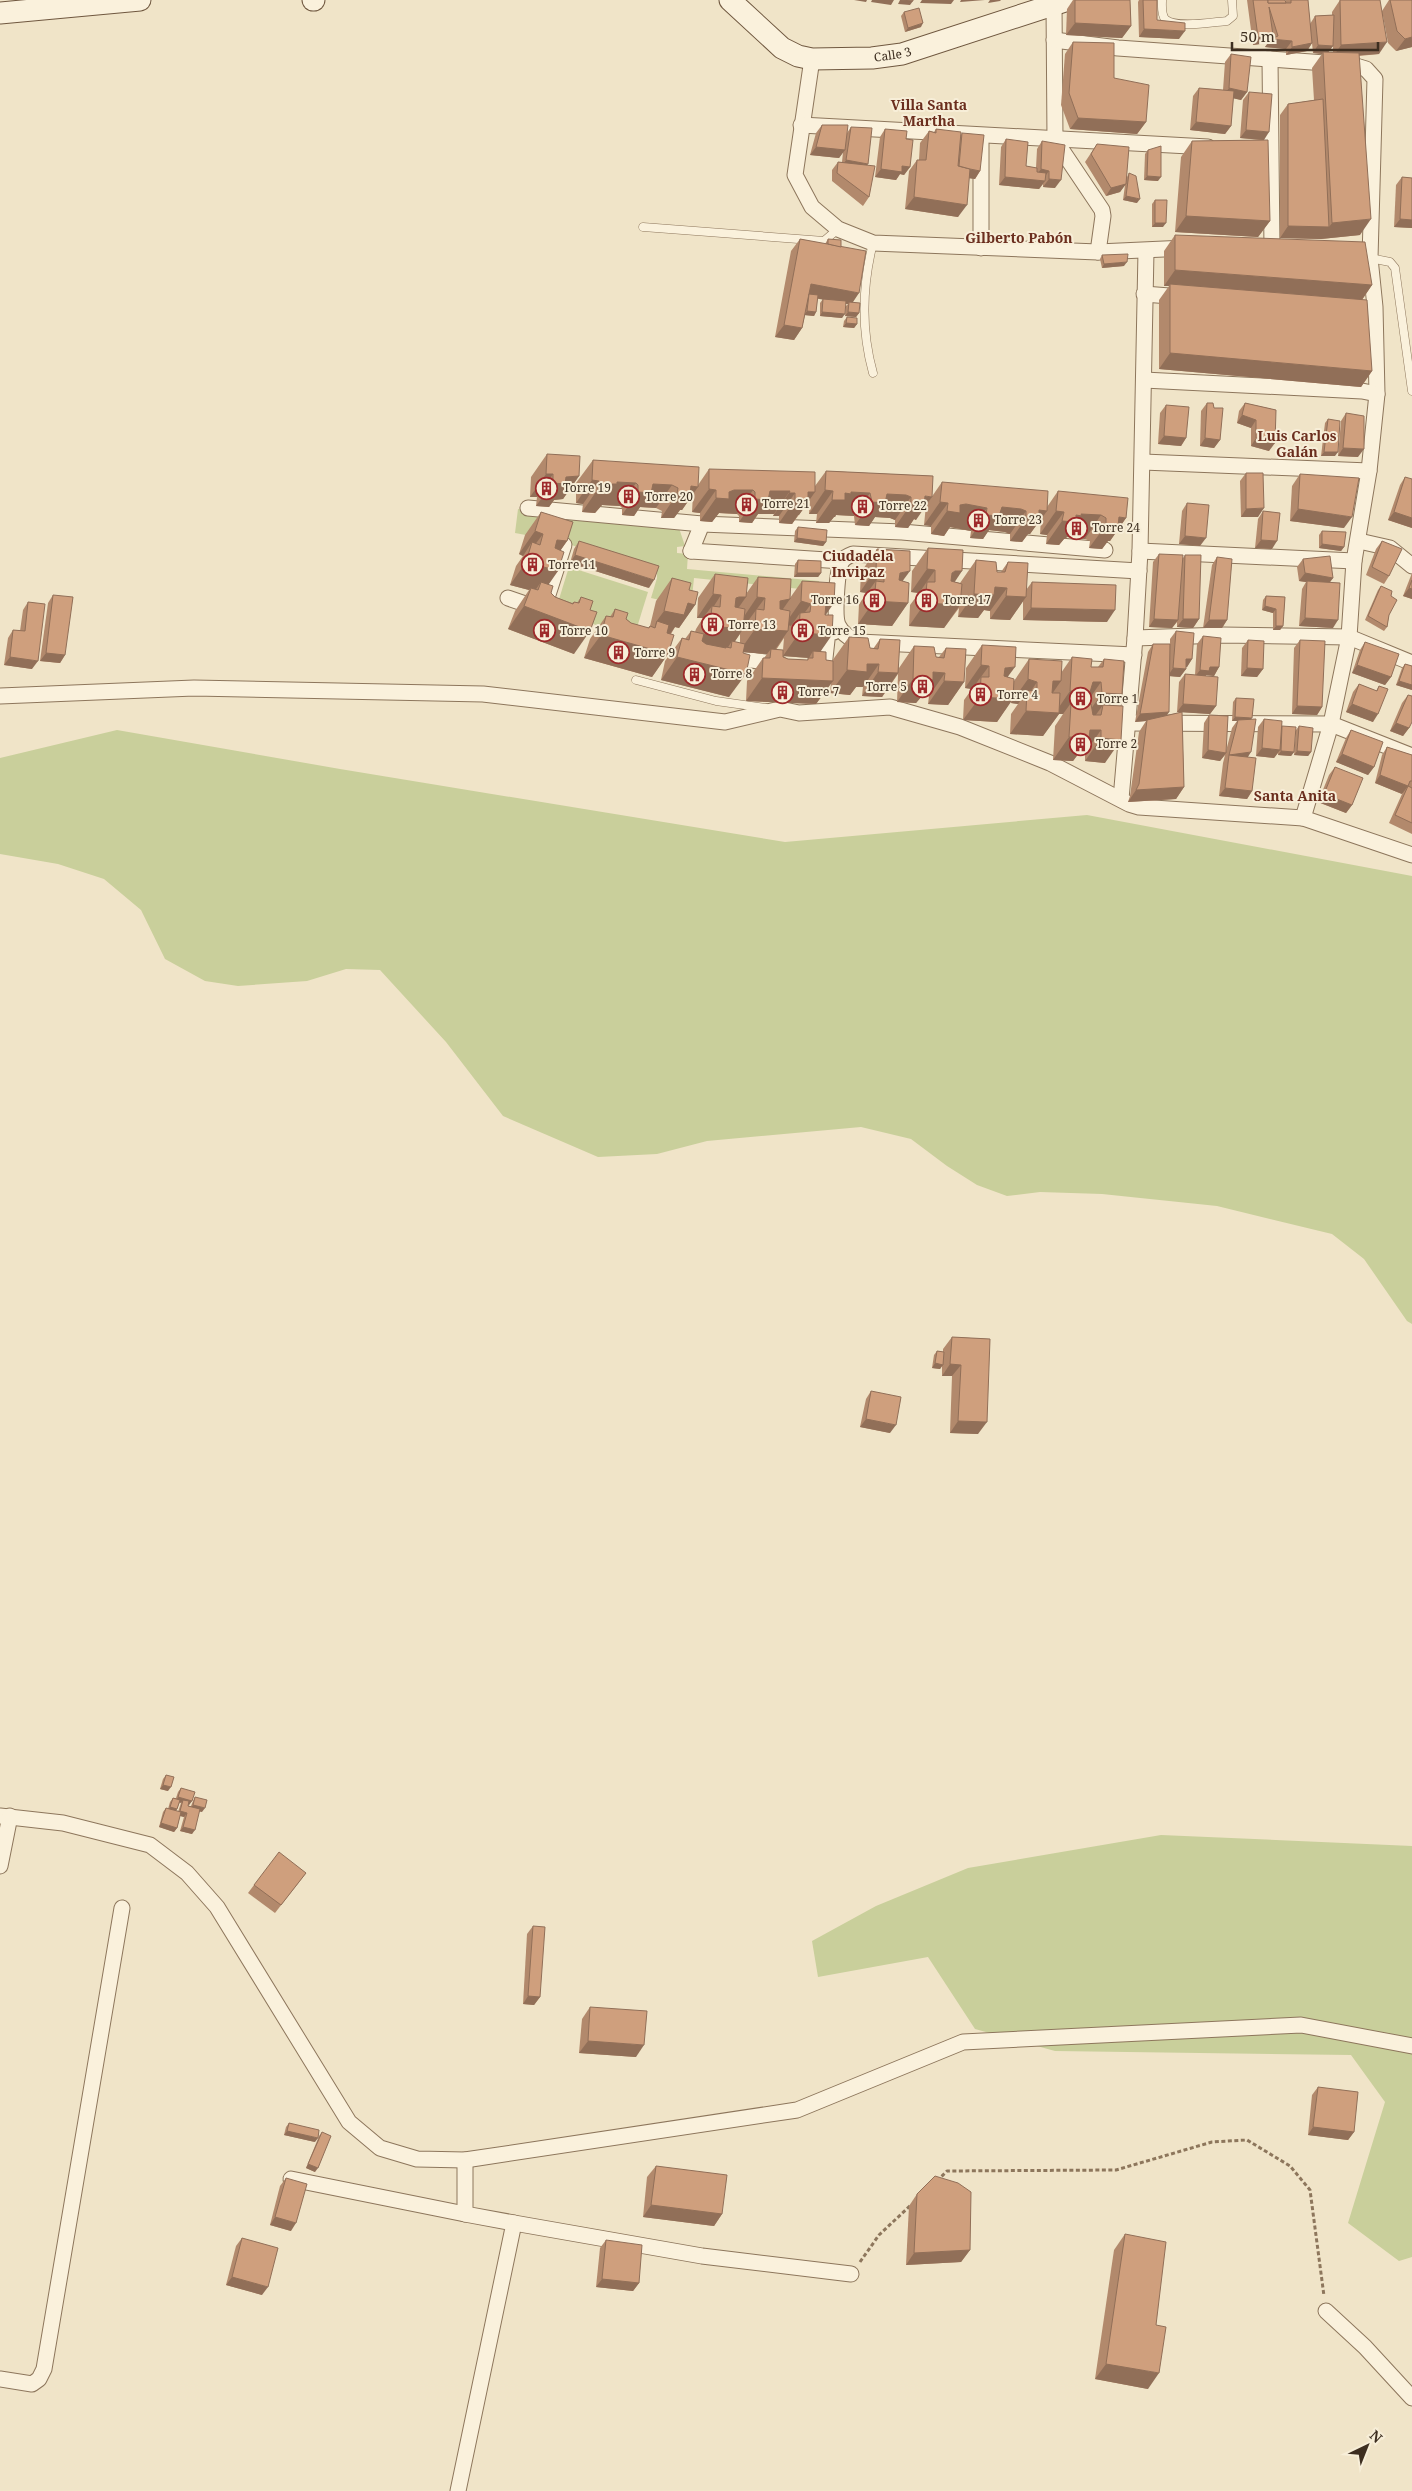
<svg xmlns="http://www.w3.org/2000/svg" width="1412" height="2491" viewBox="0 0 1412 2491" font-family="'Noto Serif',serif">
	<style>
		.green { fill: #c9cf9b }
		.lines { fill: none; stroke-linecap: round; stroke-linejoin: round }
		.lane-casing { stroke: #8d765c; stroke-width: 9 }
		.street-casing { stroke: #8d765c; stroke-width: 17 }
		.secondary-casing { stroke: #6f573f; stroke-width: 23 }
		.path { stroke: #8d765c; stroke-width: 3; stroke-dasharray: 4 2.5; stroke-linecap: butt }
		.lane { stroke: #faf1dc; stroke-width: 8 }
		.street { stroke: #faf1dc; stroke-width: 15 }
		.secondary { stroke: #faf1dc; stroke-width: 21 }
		.wall { fill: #b2896c; fill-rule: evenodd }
		.shaded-wall { fill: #916f58 }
		.building { fill: #cf9f7d; stroke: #916f58 }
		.labels { text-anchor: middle; stroke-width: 4; stroke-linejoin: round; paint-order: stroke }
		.street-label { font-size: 12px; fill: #3d2e20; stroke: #f7eed8 }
		.poi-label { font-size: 12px; fill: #3d2e20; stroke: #f7eed8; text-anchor: start }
		.neighbourhood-label { font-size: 14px; font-weight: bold; fill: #6b2e1e; stroke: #f7eed8 }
	</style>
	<rect width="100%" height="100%" fill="#f0e4c8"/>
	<g class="green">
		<polygon points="518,509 678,525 685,546 677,547 677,553 688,554 687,569 819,581 820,591 694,578 691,607 651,598 657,578 657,571 558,541 515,533"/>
		<polygon points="569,567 648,592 634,637 555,612"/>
		<polygon points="117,730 340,769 785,842 1087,815 1412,876 1412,1324 1407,1321 1364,1259 1332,1234 1217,1206 1102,1194 1040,1192 1007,1196 977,1185 947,1166 911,1139 861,1127 707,1141 657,1154 598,1157 503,1116 446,1042 380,970 346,969 307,981 238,986 205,981 165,959 141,910 104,879 58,864 0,854 0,758"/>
		<polygon points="1161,1835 1412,1846 1412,2257 1399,2261 1348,2223 1385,2102 1351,2055 1055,2051 975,2029 928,1957 818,1977 812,1941 876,1906 968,1868"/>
	</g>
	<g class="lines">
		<defs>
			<g id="lane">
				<path d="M1162,0c0,6 -1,14 3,19 10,10 48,3 62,2l6,-5 -1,-16"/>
				<polyline points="643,227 824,241 838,229"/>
				<path d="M873,243c-11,44 -12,87 0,130"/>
				<polyline points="1370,258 1390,262 1395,268 1412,391"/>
				<polyline points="636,680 716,701 766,708"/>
			</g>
			<g id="street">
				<polyline points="1054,4 1055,140 1102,210 1103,216 1098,252"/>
				<polyline points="1054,40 1118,48 1353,65 1366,69 1375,79 1370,258 1375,307 1377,394 1369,471 1354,561 1349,637 1331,724 1303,818"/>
				<polyline points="812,59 795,175 812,207 838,229 873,243 1098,252 1186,248"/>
				<polyline points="1270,59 1272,249"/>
				<polyline points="801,125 1208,147"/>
				<polyline points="981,248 981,142"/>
				<polyline points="1144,294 1182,297"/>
				<polyline points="1144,380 1362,391 1377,394"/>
				<polyline points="1143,462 1369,471"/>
				<polyline points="528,508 702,524"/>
				<polyline points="1359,541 1390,548 1412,566"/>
				<polyline points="691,551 702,524 902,532 1105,550"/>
				<polyline points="691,551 842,561"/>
				<polyline points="1140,551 1354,561"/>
				<polyline points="508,598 540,609"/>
				<polyline points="545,604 564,545"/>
				<polyline points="1135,638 1222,635 1349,637 1412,663"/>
				<path d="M1134,655l-275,-13c-8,-3 -17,-8 -21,-17 -4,-9 -1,-52 3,-62 2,-5 7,-7 12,-9l286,17"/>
				<polyline points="729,657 780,664"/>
				<polyline points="821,667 824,667 828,631 834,632"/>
				<polyline points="0,696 194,688 483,694 725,722 780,709 799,713 890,707 960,727 1050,763 1129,804 1139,807 1303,818 1412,855"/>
				<polyline points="1127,723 1331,724 1412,756"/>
				<polyline points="1121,799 1135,638 1140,551 1146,251"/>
				<polyline points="0,1816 63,1823 150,1845 187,1873 217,1907 349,2122 380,2148 417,2159 465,2160 797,2110 963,2042 1301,2025 1412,2046"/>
				<polyline points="0,1866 10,1816"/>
				<polyline points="291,2179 465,2214"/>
				<polyline points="514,2223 702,2256 851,2274"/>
				<polyline points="1326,2311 1365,2347 1412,2398"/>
				<polyline points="0,2379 32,2384 39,2379 44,2369 122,1908"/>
				<polyline points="458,2491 514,2223 465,2214 465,2160"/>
			</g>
			<g id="secondary">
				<polyline points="313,0 314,0"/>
				<path id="s1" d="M730,0l52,48 16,8 14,3 60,-1 30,-4 166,-54"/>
				<polyline points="0,13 140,0"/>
			</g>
		</defs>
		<use href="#lane" class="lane-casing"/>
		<use href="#street" class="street-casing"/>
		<use href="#secondary" class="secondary-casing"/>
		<g class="path">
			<polyline points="937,2181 947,2171 1116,2170 1212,2142 1247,2140 1290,2166 1310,2190 1324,2296"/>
			<polyline points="860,2262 879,2235 912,2204"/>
		</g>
		<use href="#lane" class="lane"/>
		<use href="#street" class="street"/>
		<use href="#secondary" class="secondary"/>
	</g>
	<g class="wall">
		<polygon points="1073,0 1130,0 1131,26 1122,38 1066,35 1067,9"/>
		<polygon points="1139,0 1157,0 1157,20 1179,39 1139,37 1138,2"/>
		<path d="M1247,0h38l1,3v-3h22l2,24 5,-8 17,-1v-3l8,-12 42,11 7,-11h23v47l-16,4 -8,-8 -5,-27 -4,38 -20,2 1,179 -39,4 -41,-1v-123l8,-11 26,-4 -2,-32 10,-14 -9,-1 -1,-10 -5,8 -21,4v-6l-21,-2 6,-8v-1l-4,5 -14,2zM1333,46v6h-5z"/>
		<polygon points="904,12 921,27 905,32 901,16"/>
		<polygon points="1073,42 1114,78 1146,122 1137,134 1070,129 1061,105 1065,54"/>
		<polygon points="1231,54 1247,92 1241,100 1233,98 1231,126 1225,134 1190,130 1193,96 1199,88 1223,90 1225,62"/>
		<polygon points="1249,92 1264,140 1270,221 1258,237 1175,232 1181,157 1192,141 1260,140 1240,138 1243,100"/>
		<polygon points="822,125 847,133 851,127 867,165 869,197 863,206 832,181 832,170 838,162 842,162 843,152 839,158 810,155 816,133"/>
		<polygon points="885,129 906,139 910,167 904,175 900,174 896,180 875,177 880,137"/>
		<polygon points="936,129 961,135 962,133 980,171 975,179 969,178 958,217 905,209 909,171 917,160 919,160 920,143 929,131 934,132"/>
		<polygon points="1006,139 1026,166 1036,168 1037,149 1042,141 1055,188 1043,187 1043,184 1039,189 999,185 1001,147"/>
		<polygon points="1097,144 1127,177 1129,173 1137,203 1123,200 1125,185 1120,192 1106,196 1085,162"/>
		<polygon points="1148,150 1158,181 1144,180 1145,154"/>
		<polygon points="1402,177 1412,178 1412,228 1394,227 1396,185"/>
		<polygon points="1155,200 1163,227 1152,227 1152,204"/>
		<polygon points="1175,235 1372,285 1362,300 1372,371 1361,387 1159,369 1159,300 1169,286 1164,286 1164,251"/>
		<polygon points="800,239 825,244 828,239 841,247 852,302 859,313 856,317 845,316 846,306 848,304 845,304 842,318 820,316 820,303 823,299 817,298 816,312 814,316 805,315 802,328 794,340 775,337 791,251"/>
		<polygon points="1102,255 1124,266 1102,268 1100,259"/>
		<polygon points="847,317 857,324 854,328 843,327 844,321"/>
		<polygon points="1207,403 1220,440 1214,448 1200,446 1201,411"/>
		<polygon points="1245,403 1276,410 1269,451 1251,446 1251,428 1237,423 1239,411"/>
		<polygon points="1166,405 1186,438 1181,446 1158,444 1160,413"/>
		<polygon points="1346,413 1358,457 1338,456 1341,421"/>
		<polygon points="1328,419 1335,456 1321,456 1325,423"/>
		<polygon points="547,454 579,476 563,499 554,500 549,507 536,506 537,497 530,497 531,477"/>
		<polygon points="593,460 698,485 709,469 815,486 826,471 933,476 916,520 914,519 908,528 895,527 895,520 890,518 875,517 869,526 855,525 854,516 836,515 835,517 834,517 829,523 816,523 817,514 809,514 810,500 792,524 779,523 779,516 773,516 774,514 758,514 752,523 739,522 739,516 737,514 719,513 712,522 700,521 700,513 692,512 693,494 682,510 680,510 674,518 661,518 662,511 656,508 640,507 634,516 622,515 622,508 620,506 602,505 595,513 582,512 583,504 576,503 576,483"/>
		<polygon points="1246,473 1258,517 1241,517 1240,481"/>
		<polygon points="1300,474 1344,528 1290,521 1292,486"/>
		<polygon points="1405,477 1412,528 1388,520 1400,485"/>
		<polygon points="942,482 1047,507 1058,491 1126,518 1110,541 1108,541 1102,549 1089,548 1090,541 1085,539 1067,537 1065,539 1064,539 1059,545 1046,544 1047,535 1040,534 1041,518 1030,534 1028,534 1022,542 1010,541 1010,534 1005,532 989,530 983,539 970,538 971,531 950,527 944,536 931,534 931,526 924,525 926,505"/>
		<polygon points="1187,503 1200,546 1179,544 1182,511"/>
		<polygon points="1263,511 1272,549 1255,548 1258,519"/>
		<polygon points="541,512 567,541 560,551 548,585 551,593 555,597 572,603 574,602 577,603 581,597 574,654 508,629 515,611 529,590 510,585 516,566 523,556 519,554 525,535"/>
		<polygon points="798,527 826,542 823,546 794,542 795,531"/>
		<polygon points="1322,531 1344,547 1341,551 1319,548 1319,535"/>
		<polygon points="579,541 649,588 570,563 574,549"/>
		<polygon points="1382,541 1389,576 1384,584 1366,575 1376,549"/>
		<polygon points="928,548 955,582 960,583 976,560 997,572 1001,572 1008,562 1026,590 1032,582 1107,622 1023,620 1023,601 1010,620 990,619 990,611 984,610 978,618 958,617 959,608 944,628 909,626 910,605 919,593 911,592 912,571"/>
		<polygon points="877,549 903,581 908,603 892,626 858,624 859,604 867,593 860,592 861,572"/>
		<polygon points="1159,554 1183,558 1185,555 1199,619 1193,628 1177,627 1177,622 1172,628 1149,627 1153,562"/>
		<polygon points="1217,557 1227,620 1222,628 1203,628 1212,565"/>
		<polygon points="1303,559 1333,578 1330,582 1333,628 1299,626 1302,589 1306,582 1299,581 1297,567"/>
		<polygon points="798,560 821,573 818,577 794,577 795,564"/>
		<polygon points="1412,573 1412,599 1403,596"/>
		<path d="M715,574l31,20 12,-17 32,21 12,-17 24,34 -5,36 5,9 6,1 17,-24 21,11 3,1 7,-10 19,29 15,-22 22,11h3l7,-9 18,34 -16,23 -20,-1 1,-8h-7l-6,7 -19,-1 1,-28 -16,23 -20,-1 1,-9h-7l-6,8 -20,-2 1,-10 -15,21 -70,-3 1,-20 16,-23h1l3,-4 -24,-2 -14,45 -68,-17 4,-19 17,-23 3,1 6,-8 4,1 1,-3 7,-11h-6l1,-20zM744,621h4l-5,6zM740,634v9l-6,-1zM784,638l-1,12h-7zM783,656l26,2 -2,2 -19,-1 -5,-2z"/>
		<polygon points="672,578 689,590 695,605 679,628 675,627 671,634 668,654 652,677 584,658 590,639 606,616 610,617 615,609 631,623 648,628 650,626 656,601"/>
		<polygon points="1381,586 1389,615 1387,627 1384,631 1365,620 1378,590"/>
		<polygon points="53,595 65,655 60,663 40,661 48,603"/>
		<polygon points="1266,596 1285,597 1283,626 1280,630 1273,630 1273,613 1262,610 1263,600"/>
		<polygon points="28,602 32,669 4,665 8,638 13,630 20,631 23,610"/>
		<polygon points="1176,631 1192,659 1187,667 1186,667 1186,669 1180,677 1170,676 1167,715 1182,712 1177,712 1179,682 1185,674 1195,675 1197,644 1203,636 1219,667 1214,676 1206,675 1206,676 1216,706 1210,714 1182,712 1184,787 1176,799 1128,802 1130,796 1139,732 1146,721 1135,722 1148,652 1153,644 1170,644 1170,639"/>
		<polygon points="1248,640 1263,669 1257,677 1241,676 1242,648"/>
		<polygon points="1300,640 1322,707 1317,715 1292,714 1294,648"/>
		<polygon points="1365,642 1391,677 1385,685 1352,673 1360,650"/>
		<polygon points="982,645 1008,677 1014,681 1029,659 1061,673 1072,657 1091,667 1098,667 1104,659 1113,706 1105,763 1085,761 1085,753 1079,753 1073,761 1053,760 1055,726 1063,714 1059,714 1043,736 1010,734 1011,714 1018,704 1011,703 1011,701 997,722 963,720 964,700 972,689 965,688 966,668"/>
		<polygon points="1405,664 1412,666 1412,690 1396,685 1402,668"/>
		<polygon points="1359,684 1376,691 1379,686 1373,722 1346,712 1353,692"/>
		<polygon points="1408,695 1409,728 1403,736 1390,731 1402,703"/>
		<polygon points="1236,698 1251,720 1248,757 1252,791 1247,799 1219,796 1223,763 1225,755 1220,761 1202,758 1204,723 1209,715 1226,751 1232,728 1237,721 1232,721 1233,702"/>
		<polygon points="1264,719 1282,727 1294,752 1291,756 1278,755 1278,753 1274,758 1256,756 1258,727"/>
		<polygon points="1299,726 1311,752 1308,756 1294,755 1296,730"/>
		<polygon points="1351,730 1374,767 1368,775 1336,762 1346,738"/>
		<polygon points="1387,747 1412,755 1412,834 1389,823 1402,794 1406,789 1402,794 1375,783 1382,755"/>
		<polygon points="1335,767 1352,805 1346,813 1318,802 1329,775"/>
		<polygon points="952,1337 990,1339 978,1434 950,1433 952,1376 942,1376 942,1365 940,1369 932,1368 934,1355 937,1351 943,1352 943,1349"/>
		<polygon points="871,1391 890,1433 860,1427 866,1399"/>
		<polygon points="166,1775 168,1791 160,1789 163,1779"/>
		<path d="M181,1788l11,13 -4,5h3l2,-5 2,-4 7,15 -3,-1 -7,23 -12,-3 4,-14 -4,-1 -3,12 -3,4 -15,-5 4,-15 3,-4 2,1 2,-7 3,-4h3l2,-6zM180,1802l1,1 -3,9 -2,-1z"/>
		<polygon points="306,1873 275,1913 248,1893 254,1885"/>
		<polygon points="533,1926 540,1997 534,2005 523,2004 527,1934"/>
		<polygon points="590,2007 636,2057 579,2053 582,2019"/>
		<polygon points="1318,2087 1354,2132 1348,2140 1308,2135 1312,2095"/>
		<polygon points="289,2123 315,2142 284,2135 286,2127"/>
		<polygon points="322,2132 315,2172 306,2168 319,2136"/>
		<polygon points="656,2166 722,2214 714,2226 643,2217 647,2177"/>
		<polygon points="286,2178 291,2231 270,2225 280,2186"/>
		<polygon points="917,2194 970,2250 961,2262 906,2265 909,2206"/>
		<polygon points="1125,2234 1148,2389 1095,2379 1114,2250"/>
		<polygon points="242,2238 262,2295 226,2285 236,2246"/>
		<polygon points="606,2240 639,2283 633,2291 596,2287 600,2248"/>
	</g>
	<g class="shaded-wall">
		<polygon points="854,0 867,0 866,2"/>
		<polygon points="872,0 894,0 891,5 871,2"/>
		<polygon points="900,0 913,1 910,5 898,4"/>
		<polygon points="922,0 954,0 951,4 920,3"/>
		<polygon points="961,0 985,0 960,2"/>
		<polygon points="990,0 1001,0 1000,1 988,3"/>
		<polygon points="923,23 921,27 905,32 908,28"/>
		<polygon points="1075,23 1131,26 1122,38 1066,35"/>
		<polygon points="1144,29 1185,31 1179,39 1139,37"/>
		<polygon points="1273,35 1267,43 1253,45 1258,37"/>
		<polygon points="1412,37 1412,47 1396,51 1405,39"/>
		<polygon points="1271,39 1292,41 1286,49 1265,47"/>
		<polygon points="1387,42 1379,54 1333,57 1341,45"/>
		<polygon points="1312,43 1307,51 1286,55 1292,47"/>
		<polygon points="1318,45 1333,46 1327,54 1323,52 1322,54 1313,53"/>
		<polygon points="1229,88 1247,92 1241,100 1223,96"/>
		<polygon points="1078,118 1146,122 1137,134 1070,129"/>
		<polygon points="1196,122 1231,126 1225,134 1190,130"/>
		<polygon points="1246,130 1269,132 1264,140 1240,138"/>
		<polygon points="816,147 845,150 839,158 810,155"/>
		<polygon points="846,160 868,164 862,172 841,168"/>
		<polygon points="902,166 910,167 904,175 900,174 896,180 875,177 881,169"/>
		<polygon points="959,168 980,171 975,179 953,176"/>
		<polygon points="1041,169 1049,171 1043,179 1035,177"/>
		<polygon points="1147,176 1161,177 1158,181 1144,180"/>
		<polygon points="1005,177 1045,181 1039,189 999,185"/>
		<polygon points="1049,179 1061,180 1055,188 1043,187"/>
		<polygon points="1126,184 1120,192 1106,196 1111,188"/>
		<polygon points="1126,196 1140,199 1137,203 1123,200"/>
		<polygon points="914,197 967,205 958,217 905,209"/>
		<polygon points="1186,216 1270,221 1258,237 1175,232"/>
		<polygon points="1371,219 1360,235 1321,239 1280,238 1288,226 1329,227 1332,223"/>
		<polygon points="1400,219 1412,220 1412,228 1394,227"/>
		<polygon points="1155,223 1166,223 1163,227 1152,227"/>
		<polygon points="1127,262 1124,266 1102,268 1104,264"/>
		<polygon points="1175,270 1372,285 1361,301 1170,284 1169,286 1164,286"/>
		<polygon points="811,284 859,293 851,305 849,302 848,304 808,297"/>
		<polygon points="807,311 816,312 814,316 804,315"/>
		<polygon points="822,312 845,314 842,318 820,316"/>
		<polygon points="848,312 859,313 856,317 845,316"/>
		<polygon points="846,323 857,324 854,328 843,327"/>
		<polygon points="784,325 802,328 794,340 775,337"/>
		<polygon points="1170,353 1372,371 1361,387 1159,369"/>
		<polygon points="1242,415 1256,420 1251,428 1237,423"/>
		<polygon points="1164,436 1186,438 1181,446 1158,444"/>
		<polygon points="1205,438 1220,440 1214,448 1200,446"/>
		<polygon points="1256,438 1275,443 1269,451 1251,446"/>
		<polygon points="1343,448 1364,449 1358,457 1338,456"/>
		<polygon points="1324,452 1338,452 1335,456 1321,456"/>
		<polygon points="546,474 553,474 537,497 530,497"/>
		<polygon points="579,476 563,499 554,500 549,507 536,506 553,483 566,477"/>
		<polygon points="592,480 599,481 583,504 576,503"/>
		<polygon points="617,482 636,483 620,506 602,505 595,513 582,512 598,489"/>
		<polygon points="653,484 672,485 656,508 640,507 634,516 622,515 638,492"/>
		<polygon points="691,486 698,487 682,510 680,510 674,518 661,518 677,494"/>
		<polygon points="709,489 716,490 700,513 692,512"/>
		<polygon points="734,490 753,490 737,514 719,513 712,522 700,521 716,498 729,492"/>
		<polygon points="825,490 833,491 817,514 809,514"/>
		<polygon points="770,491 790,491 774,514 758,514 752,523 739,522 755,499"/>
		<polygon points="808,492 815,492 799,515 798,515 792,524 779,523 795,500"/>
		<polygon points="851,492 870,493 854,516 836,515 835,517 834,517 829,523 816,523 832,500 845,493"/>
		<polygon points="789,493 795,493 779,516 773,516"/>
		<polygon points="887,494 906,495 911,497 895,520 890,518 875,517 869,526 855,525 872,502"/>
		<polygon points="925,496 932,497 916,520 914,519 908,528 895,527 911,504"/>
		<polygon points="940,502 948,503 931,526 924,525"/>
		<polygon points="966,504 987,508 971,531 950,527 944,536 931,534 947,511 960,505"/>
		<polygon points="1002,507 1021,509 1026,511 1010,534 1005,532 989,530 983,539 970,538 986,515"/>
		<polygon points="1264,508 1258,517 1241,517 1246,509"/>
		<polygon points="1298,509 1352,517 1344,528 1290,521"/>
		<polygon points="1039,510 1047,511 1030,534 1028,534 1022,542 1010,541 1026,518"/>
		<polygon points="1056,511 1064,512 1047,535 1040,534"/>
		<polygon points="1394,512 1412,518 1412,528 1388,520"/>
		<polygon points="1081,514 1101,515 1085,539 1067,537 1065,539 1064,539 1059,545 1046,544 1062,521"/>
		<polygon points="1119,517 1126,518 1110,541 1108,541 1102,549 1089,548 1106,525"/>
		<polygon points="535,531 543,534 528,554 532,542 523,556 519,554"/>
		<polygon points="1185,536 1206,538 1200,546 1179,544"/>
		<polygon points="797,538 826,542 823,546 794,542"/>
		<polygon points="557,540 567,541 551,564 541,563"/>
		<polygon points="1261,540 1277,541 1272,549 1255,548"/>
		<polygon points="1322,544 1344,547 1341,551 1319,548"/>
		<polygon points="575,555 654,580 649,588 570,563"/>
		<polygon points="526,562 558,571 542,594 538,590 541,582 534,592 531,588 529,590 510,585"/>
		<polygon points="876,569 884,570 867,593 860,592"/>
		<polygon points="927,569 935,570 919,593 911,592"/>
		<polygon points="910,571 893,594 900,573"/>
		<polygon points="955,571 962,571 946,595 952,573"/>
		<polygon points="797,573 821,573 818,577 794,577"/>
		<polygon points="1305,573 1333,578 1327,586 1307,581 1306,582 1299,581"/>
		<polygon points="995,587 1007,588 990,611 984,610 978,618 958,617 974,594"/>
		<polygon points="1409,588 1412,589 1412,599 1403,596"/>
		<polygon points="713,594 721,595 712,609 712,606 703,618 697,618"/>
		<polygon points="1006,596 1026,597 1010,620 990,619"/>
		<polygon points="739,597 746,597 730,620 736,598"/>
		<polygon points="757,597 765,598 748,621 741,621"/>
		<polygon points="790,599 774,622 780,601"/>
		<polygon points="801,601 811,604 800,619 800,613 791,626 785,624"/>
		<polygon points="874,601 908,603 892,626 858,624"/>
		<polygon points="688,603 695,605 679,628 675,627 667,638 655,628 656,622 664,611"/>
		<polygon points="826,603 834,603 818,626"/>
		<polygon points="925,603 960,605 944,628 909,626"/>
		<polygon points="524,606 590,631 574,654 508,629"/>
		<polygon points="1265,606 1276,609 1273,613 1262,610"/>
		<polygon points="1031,608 1115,610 1107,622 1023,620"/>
		<polygon points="1305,618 1338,620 1333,628 1299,626"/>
		<polygon points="1154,619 1178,620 1172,628 1149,627"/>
		<polygon points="1183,619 1199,619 1193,628 1177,627"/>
		<polygon points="1209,620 1227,620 1222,628 1203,628"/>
		<polygon points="710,626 743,629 732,646 732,641 725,652 726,647 722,652 694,649"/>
		<polygon points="1276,626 1283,626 1280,630 1273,630"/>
		<polygon points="755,629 788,631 772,654 771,649 767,654 739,652"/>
		<polygon points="799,633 832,635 816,658 813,651 809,658 783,656"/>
		<polygon points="601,635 668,654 652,677 584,658"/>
		<polygon points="46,653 65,655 60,663 40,661"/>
		<polygon points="10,657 38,661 32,669 4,665"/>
		<polygon points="677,657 746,674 729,697 661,680"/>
		<polygon points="1186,659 1192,659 1187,667 1181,667"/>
		<polygon points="867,664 879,664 863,687 856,687 850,695 830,693 847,670"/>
		<polygon points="981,665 989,666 972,689 965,688"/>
		<polygon points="1357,665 1391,677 1385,685 1352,673"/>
		<polygon points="1015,667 998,690 1005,668"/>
		<polygon points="1210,667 1219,667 1214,676 1206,675 1204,679 1194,678 1200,670"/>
		<polygon points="1173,668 1186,669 1180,677 1168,676"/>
		<polygon points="1247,668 1263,669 1257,677 1241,676"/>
		<polygon points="878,672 898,673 882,697 862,696"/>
		<polygon points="933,672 945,673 929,696 922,696 916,703 897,702 913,679"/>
		<polygon points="762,678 833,681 816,704 746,701"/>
		<polygon points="1028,679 1037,682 1027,697 1027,691 1018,704 1011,703"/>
		<polygon points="944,681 964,682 948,705 928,704"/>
		<polygon points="1053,681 1061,681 1045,704"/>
		<polygon points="1399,681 1412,685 1412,690 1396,685"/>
		<polygon points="1093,682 1101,682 1085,705 1071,703 1063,714 1059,714 1043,736 1010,734 1026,711 1055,713 1070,691"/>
		<polygon points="1102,693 1122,694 1106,717 1101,715 1103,705 1095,716 1086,716"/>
		<polygon points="980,697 1013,699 997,722 963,720"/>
		<polygon points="1183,704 1216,706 1210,714 1177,712"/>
		<polygon points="1352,704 1378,714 1373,722 1346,712"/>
		<polygon points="1297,706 1322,707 1317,715 1292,714"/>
		<polygon points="1169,712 1164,720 1147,720 1146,721 1135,722 1140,714"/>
		<polygon points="1235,717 1252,718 1249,722 1238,720 1237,721 1232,721"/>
		<polygon points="1396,723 1409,728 1403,736 1390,731"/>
		<polygon points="1090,730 1101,730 1085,753 1079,753 1073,761 1053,760 1069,737"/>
		<polygon points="1101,738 1121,740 1105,763 1085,761"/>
		<polygon points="1262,748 1280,750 1274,758 1256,756"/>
		<polygon points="1208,750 1226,753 1220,761 1202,758"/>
		<polygon points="1281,751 1294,752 1291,756 1278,755"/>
		<polygon points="1297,751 1311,752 1308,756 1294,755"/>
		<polygon points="1251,752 1246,760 1229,755 1223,763 1229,755"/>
		<polygon points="1342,754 1374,767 1368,775 1336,762"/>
		<polygon points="1380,775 1408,786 1402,794 1375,783"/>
		<polygon points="1184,787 1176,799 1128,802 1136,790"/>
		<polygon points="1225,788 1252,791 1247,799 1219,796"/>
		<polygon points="1324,794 1352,805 1346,813 1318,802"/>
		<polygon points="935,1363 943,1365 940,1369 932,1368"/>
		<polygon points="950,1364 961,1365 952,1376 942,1376"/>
		<polygon points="866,1419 896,1425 890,1433 860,1427"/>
		<polygon points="958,1421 987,1422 978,1434 950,1433"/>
		<polygon points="163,1785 171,1787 168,1791 160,1789"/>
		<polygon points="178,1797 192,1801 189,1805 182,1803 183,1800 181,1803 176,1801"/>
		<polygon points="193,1805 205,1808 202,1812 190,1809"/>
		<polygon points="170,1807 177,1809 175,1813 168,1811"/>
		<polygon points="180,1811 187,1813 184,1817 177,1815"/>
		<polygon points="161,1823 177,1828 174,1832 159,1827"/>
		<polygon points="183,1827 195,1830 192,1834 180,1831"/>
		<polygon points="528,1996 540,1997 534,2005 523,2004"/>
		<polygon points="588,2041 644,2045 636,2057 579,2053"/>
		<polygon points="1313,2127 1354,2132 1348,2140 1308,2135"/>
		<polygon points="287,2131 318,2138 315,2142 284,2135"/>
		<polygon points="308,2164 318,2168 315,2172 306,2168"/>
		<polygon points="651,2205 722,2214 714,2226 643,2217"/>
		<polygon points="275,2217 296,2223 291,2231 270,2225"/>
		<polygon points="970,2250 961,2262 906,2265 914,2253"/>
		<polygon points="232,2277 268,2287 262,2295 226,2285"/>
		<polygon points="602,2279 639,2283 633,2291 596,2287"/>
		<polygon points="1106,2364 1159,2373 1148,2389 1095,2379"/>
	</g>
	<g class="building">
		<polygon points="900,0 913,0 913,1"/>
		<polygon points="1075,0 1130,0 1131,26 1075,23"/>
		<polygon points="1143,0 1157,0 1157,20 1185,23 1185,31 1144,29"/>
		<polygon points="1253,0 1268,0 1268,3 1291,3 1291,0 1308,0 1312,43 1292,47 1292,41 1271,39 1278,36 1269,7 1273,35 1258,37"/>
		<polygon points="1268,0 1285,0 1286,3 1268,3"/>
		<polygon points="1340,0 1380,0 1387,42 1341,45"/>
		<polygon points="1390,0 1412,0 1412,37 1405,39 1397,31"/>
		<polygon points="919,8 923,23 908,28 904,12"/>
		<polygon points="1334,15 1333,46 1318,45 1315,16"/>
		<polygon points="1073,42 1114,43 1114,78 1149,85 1146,122 1078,118 1069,93"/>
		<polygon points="1323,52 1359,53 1371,219 1332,223"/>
		<polygon points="1231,54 1251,57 1247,92 1229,88"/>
		<polygon points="1199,88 1234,91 1231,126 1196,122"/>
		<polygon points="1249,92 1272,94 1269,132 1246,130"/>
		<polygon points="1323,99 1329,227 1288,226 1288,104"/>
		<polygon points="822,125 848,125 845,150 816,147"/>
		<polygon points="851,127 872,128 868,164 846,160"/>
		<polygon points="885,129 907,131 906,139 913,140 910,167 902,166 902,172 881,169"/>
		<polygon points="936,129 961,132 958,166 970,169 967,205 914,197 917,160 926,160 929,131 936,133"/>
		<polygon points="962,133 984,135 980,171 970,169 959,166"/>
		<polygon points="1006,139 1028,142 1026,166 1037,168 1037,172 1046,173 1045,181 1005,177"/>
		<polygon points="1268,140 1270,221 1186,216 1192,141"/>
		<polygon points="1042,141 1065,145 1061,180 1049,179 1049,171 1041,169"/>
		<polygon points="1097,144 1129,147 1126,184 1111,188 1091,154"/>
		<polygon points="1161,146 1161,177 1147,176 1148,150"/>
		<polygon points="838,162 875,166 869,197 837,173"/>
		<polygon points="1129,173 1136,176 1140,199 1126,196"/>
		<polygon points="1402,177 1412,178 1412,220 1400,219"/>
		<polygon points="1155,200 1167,200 1166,223 1155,223"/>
		<polygon points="1175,235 1365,242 1372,285 1175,270"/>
		<polygon points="800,239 866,251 859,293 811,284 802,328 784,325"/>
		<polygon points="828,239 841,240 841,247 828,244"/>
		<polygon points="1128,254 1127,262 1104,264 1102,255"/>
		<polygon points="1170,284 1367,300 1372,371 1170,353"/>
		<polygon points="809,294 818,295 816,312 807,311"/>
		<polygon points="823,299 846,301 845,314 822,312"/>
		<polygon points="849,302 860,303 859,313 848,312"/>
		<polygon points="847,317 857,318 857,324 846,323"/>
		<polygon points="1207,403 1213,403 1214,408 1223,408 1220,440 1205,438"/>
		<polygon points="1245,403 1276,410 1275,443 1256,438 1256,420 1242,415"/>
		<polygon points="1166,405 1189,407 1186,438 1164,436"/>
		<polygon points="1346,413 1364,416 1364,449 1343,448"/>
		<polygon points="1328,419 1340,421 1338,452 1324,452"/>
		<polygon points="547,454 580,456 579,476 566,477 565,484 553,483 553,474 546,474"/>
		<polygon points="593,460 699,467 698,487 691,486 690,495 677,494 678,488 672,485 653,484 651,493 638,492 638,485 636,483 617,482 617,484 612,484 611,490 598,489 599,481 592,480"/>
		<polygon points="709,469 815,472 815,492 808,492 808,501 795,500 795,493 789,493 790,491 770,491 768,500 755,499 755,492 753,490 734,490 729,492 729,499 716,498 716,490 709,489"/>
		<polygon points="826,471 933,476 932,497 925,496 924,505 911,504 911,497 906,495 887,494 885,503 872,502 870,493 851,492 851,494 845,493 845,500 832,500 833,491 825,490"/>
		<polygon points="1246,473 1263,473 1264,508 1246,509"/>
		<polygon points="1300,474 1359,478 1352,517 1298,509"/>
		<polygon points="1405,477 1412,479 1412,518 1394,512"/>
		<polygon points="942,482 1048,491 1047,511 1039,510 1039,519 1026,518 1026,511 1021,509 1002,507 999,516 986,515 987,508 966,504 960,505 960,513 947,511 948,503 940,502"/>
		<polygon points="1058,491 1128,498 1126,518 1119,517 1118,526 1106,525 1106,518 1101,515 1081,514 1082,516 1076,515 1076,522 1062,521 1064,512 1056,511"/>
		<polygon points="1187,503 1209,505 1206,538 1185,536"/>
		<polygon points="1263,511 1280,513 1277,541 1261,540"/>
		<polygon points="541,512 573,522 567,541 557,540 555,548 564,552 558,571 526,562 532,542 540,545 543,534 535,531"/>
		<polygon points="798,527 827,530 826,542 797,538"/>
		<polygon points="1322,531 1346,532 1344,547 1322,544"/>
		<polygon points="579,541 659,566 654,580 575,555"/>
		<polygon points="1382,541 1402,549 1389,576 1372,567"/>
		<polygon points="928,548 963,550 962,571 955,571 952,573 951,581 962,584 960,605 925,603 927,582 935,582 935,570 927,569"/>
		<polygon points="877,549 910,551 910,571 900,573 899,580 909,583 908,603 874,601 876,581 884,582 884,570 876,569"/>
		<polygon points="1159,554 1183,555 1178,620 1154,619"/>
		<polygon points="1185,555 1201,555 1199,619 1183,619"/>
		<polygon points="1330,556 1333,578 1305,573 1303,559"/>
		<polygon points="1217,557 1232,559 1227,620 1209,620"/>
		<polygon points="798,560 821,561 821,573 797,573"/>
		<polygon points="976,560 996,562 997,572 1005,572 1008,562 1028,563 1026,597 1006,596 1007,588 995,587 994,595 974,594"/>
		<polygon points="715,574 748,578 746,597 739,597 736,598 735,607 745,609 743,629 710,626 712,606 720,607 721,595 713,594"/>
		<polygon points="758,577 791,579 790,599 780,601 780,609 790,611 788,631 755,629 756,609 764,610 765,598 757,597"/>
		<polygon points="672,578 691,583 689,590 698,592 695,605 688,603 684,615 664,611"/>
		<polygon points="1412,580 1412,589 1409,588"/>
		<polygon points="802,581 835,583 834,603 826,603 825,615 833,615 832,635 799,633 800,613 810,612 811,604 801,601"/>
		<polygon points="1307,581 1340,583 1338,620 1305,618"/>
		<polygon points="541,582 553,586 551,593 555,597 573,604 574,602 579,603 581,597 593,601 590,610 597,612 590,631 524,606 531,588 538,590"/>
		<polygon points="1032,582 1116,585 1115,610 1031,608"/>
		<polygon points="1381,586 1392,591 1391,596 1397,600 1389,615 1387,627 1368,616"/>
		<polygon points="53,595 73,597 65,655 46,653"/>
		<polygon points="1266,596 1285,597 1283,626 1276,626 1276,609 1265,606"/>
		<polygon points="28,602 45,604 38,661 10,657 13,630 25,631"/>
		<polygon points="615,609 628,613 626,619 631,623 649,628 650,626 655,628 657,621 669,625 667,633 674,635 668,654 601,635 606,616 613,617"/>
		<polygon points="691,631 704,634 702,641 706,644 726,648 726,647 731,648 732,641 745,644 743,653 750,655 746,674 677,657 682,638 689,640"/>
		<polygon points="1176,631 1194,633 1192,659 1186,659 1186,669 1173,668"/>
		<polygon points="1203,636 1221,638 1219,667 1210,667 1209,671 1200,670"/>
		<polygon points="849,637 868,638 870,648 878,649 880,639 900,640 898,673 878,672 879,664 867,664 867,672 847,670"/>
		<polygon points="1248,640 1264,641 1263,669 1247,668"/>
		<polygon points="1300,640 1325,641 1322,707 1297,706"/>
		<polygon points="1365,642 1399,654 1391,677 1357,665"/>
		<polygon points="1153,644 1170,644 1169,712 1140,714"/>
		<polygon points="982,645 1016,647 1015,667 1005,668 1004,676 1014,679 1013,699 980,697 981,677 989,677 989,666 981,665"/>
		<polygon points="914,646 934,647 936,657 944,658 946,648 966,649 964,682 944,681 945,673 933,672 933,680 913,679"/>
		<polygon points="771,649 783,650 783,657 788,659 808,660 808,658 813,658 813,651 826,652 826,660 833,661 833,681 762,678 763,658 770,658"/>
		<polygon points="1072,657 1092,659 1091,667 1103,667 1104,659 1124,661 1122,694 1102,693 1101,682 1093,682 1090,692 1070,691"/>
		<polygon points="1029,659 1062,661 1061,681 1053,681 1052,693 1060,693 1059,713 1026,711 1027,691 1037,690 1037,682 1028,679"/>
		<polygon points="1405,664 1412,666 1412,685 1399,681"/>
		<polygon points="1185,674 1218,677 1216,706 1183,704"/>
		<polygon points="1359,684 1377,691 1379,686 1388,689 1378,714 1352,704"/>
		<polygon points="1408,695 1412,696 1412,722 1409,728 1396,723"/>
		<polygon points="1236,698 1254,699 1252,718 1235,717"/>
		<polygon points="1071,703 1091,704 1093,715 1101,715 1103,705 1123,706 1121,740 1101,738 1101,730 1090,730 1089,738 1069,737"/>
		<polygon points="1182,712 1184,787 1136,790 1139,784 1147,720"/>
		<polygon points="1209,715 1228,716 1226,753 1208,750"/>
		<polygon points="1256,719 1251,752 1229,755 1238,720"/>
		<polygon points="1264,719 1282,721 1280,750 1262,748"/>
		<polygon points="1282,726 1296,727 1294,752 1281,751"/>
		<polygon points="1299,726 1313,728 1311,752 1297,751"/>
		<polygon points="1351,730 1383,742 1374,767 1342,754"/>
		<polygon points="1387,747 1412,755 1412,781 1410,781 1408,786 1380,775"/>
		<polygon points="1229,755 1256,758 1252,791 1225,788"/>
		<polygon points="1335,767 1363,778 1352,805 1324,794"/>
		<polygon points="1408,786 1412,788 1412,823 1395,815"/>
		<polygon points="952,1337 990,1339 987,1422 958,1421 961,1365 950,1364"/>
		<polygon points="937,1351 944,1352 943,1365 935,1363"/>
		<polygon points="871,1391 901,1397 896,1425 866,1419"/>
		<polygon points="166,1775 174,1777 171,1787 163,1785"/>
		<polygon points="181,1788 195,1792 192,1801 178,1797"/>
		<polygon points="195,1797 207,1800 205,1808 193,1805"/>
		<polygon points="173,1798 180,1800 177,1809 170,1807"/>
		<polygon points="183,1800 189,1801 188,1806 200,1809 195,1830 183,1827 187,1813 180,1811"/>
		<polygon points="166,1808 181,1812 177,1828 161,1823"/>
		<polygon points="279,1852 306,1873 281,1905 254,1885"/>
		<polygon points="533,1926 545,1927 540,1997 528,1996"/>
		<polygon points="590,2007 647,2011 644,2045 588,2041"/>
		<polygon points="1318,2087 1358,2092 1354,2132 1313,2127"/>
		<polygon points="289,2123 319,2130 318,2138 287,2131"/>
		<polygon points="322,2132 331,2136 318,2168 308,2164"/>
		<polygon points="656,2166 727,2175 722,2214 651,2205"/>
		<polygon points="935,2176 958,2183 971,2192 970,2250 914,2253 917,2194"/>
		<polygon points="286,2178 307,2184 296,2223 275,2217"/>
		<polygon points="1125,2234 1166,2242 1156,2325 1166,2327 1159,2373 1106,2364"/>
		<polygon points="242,2238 278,2248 268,2287 232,2277"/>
		<polygon points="606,2240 642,2245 639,2283 602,2279"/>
	</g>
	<defs>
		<symbol id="building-ring" viewBox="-11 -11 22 22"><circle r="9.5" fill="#f7eed8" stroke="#9e2a2b" stroke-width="1.5"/><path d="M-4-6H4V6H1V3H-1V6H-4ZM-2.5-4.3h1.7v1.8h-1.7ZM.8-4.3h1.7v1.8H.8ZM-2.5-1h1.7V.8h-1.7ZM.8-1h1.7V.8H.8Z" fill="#9e2a2b"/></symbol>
	</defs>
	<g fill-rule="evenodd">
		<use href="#building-ring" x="534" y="476" width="25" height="25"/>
		<use href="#building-ring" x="616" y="484" width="25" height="25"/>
		<use href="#building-ring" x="734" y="492" width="25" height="25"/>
		<use href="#building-ring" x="850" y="494" width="25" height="25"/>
		<use href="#building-ring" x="966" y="508" width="25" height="25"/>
		<use href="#building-ring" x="1064" y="516" width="25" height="25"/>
		<use href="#building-ring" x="520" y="552" width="25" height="25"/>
		<use href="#building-ring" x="862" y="588" width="25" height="25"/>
		<use href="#building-ring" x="914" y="588" width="25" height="25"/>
		<use href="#building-ring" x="700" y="612" width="25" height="25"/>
		<use href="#building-ring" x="532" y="618" width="25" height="25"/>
		<use href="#building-ring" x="790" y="618" width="25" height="25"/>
		<use href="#building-ring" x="606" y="640" width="25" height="25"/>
		<use href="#building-ring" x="682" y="662" width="25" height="25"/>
		<use href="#building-ring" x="910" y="674" width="25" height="25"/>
		<use href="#building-ring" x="770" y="680" width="25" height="25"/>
		<use href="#building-ring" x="968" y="682" width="25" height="25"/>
		<use href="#building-ring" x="1068" y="686" width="25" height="25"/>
		<use href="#building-ring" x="1068" y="732" width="25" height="25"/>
	</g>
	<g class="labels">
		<g class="street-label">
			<text dy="4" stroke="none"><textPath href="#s1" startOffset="184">Calle 3</textPath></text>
		</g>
		<g class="poi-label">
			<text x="563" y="492">Torre 19</text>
			<text x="645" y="501">Torre 20</text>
			<text x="762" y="508">Torre 21</text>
			<text x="879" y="510">Torre 22</text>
			<text x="994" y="524">Torre 23</text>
			<text x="1092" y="532">Torre 24</text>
			<text x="548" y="569">Torre 11</text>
			<text x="859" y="604" text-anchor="end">Torre 16</text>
			<text x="943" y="604">Torre 17</text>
			<text x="728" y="629">Torre 13</text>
			<text x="560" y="635">Torre 10</text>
			<text x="818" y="635">Torre 15</text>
			<text x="634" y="657">Torre 9</text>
			<text x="711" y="678">Torre 8</text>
			<text x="907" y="691" text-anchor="end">Torre 5</text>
			<text x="798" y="696">Torre 7</text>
			<text x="997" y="699">Torre 4</text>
			<text x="1097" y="703">Torre 1</text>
			<text x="1096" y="748">Torre 2</text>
		</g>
		<g class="neighbourhood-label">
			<text x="929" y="110">Villa Santa<tspan x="929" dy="16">Martha</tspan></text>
			<text x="1019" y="243">Gilberto Pabón</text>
			<text x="1297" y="441">Luis Carlos<tspan x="1297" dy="16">Galán</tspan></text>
			<text x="858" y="561">Ciudadela<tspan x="858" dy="16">Invipaz</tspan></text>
			<text x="1295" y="801">Santa Anita</text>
		</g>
	</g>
	<g transform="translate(1367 2446) rotate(43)" stroke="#f7eed8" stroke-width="4" paint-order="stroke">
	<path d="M0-4L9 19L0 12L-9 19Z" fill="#3d2e20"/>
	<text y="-8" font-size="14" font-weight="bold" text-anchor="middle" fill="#3d2e20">N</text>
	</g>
	<path d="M1232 42v8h146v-8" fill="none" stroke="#3d2e20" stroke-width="2.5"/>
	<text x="1240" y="42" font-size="15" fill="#3d2e20" stroke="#f7eed8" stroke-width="4" paint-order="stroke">50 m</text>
</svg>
